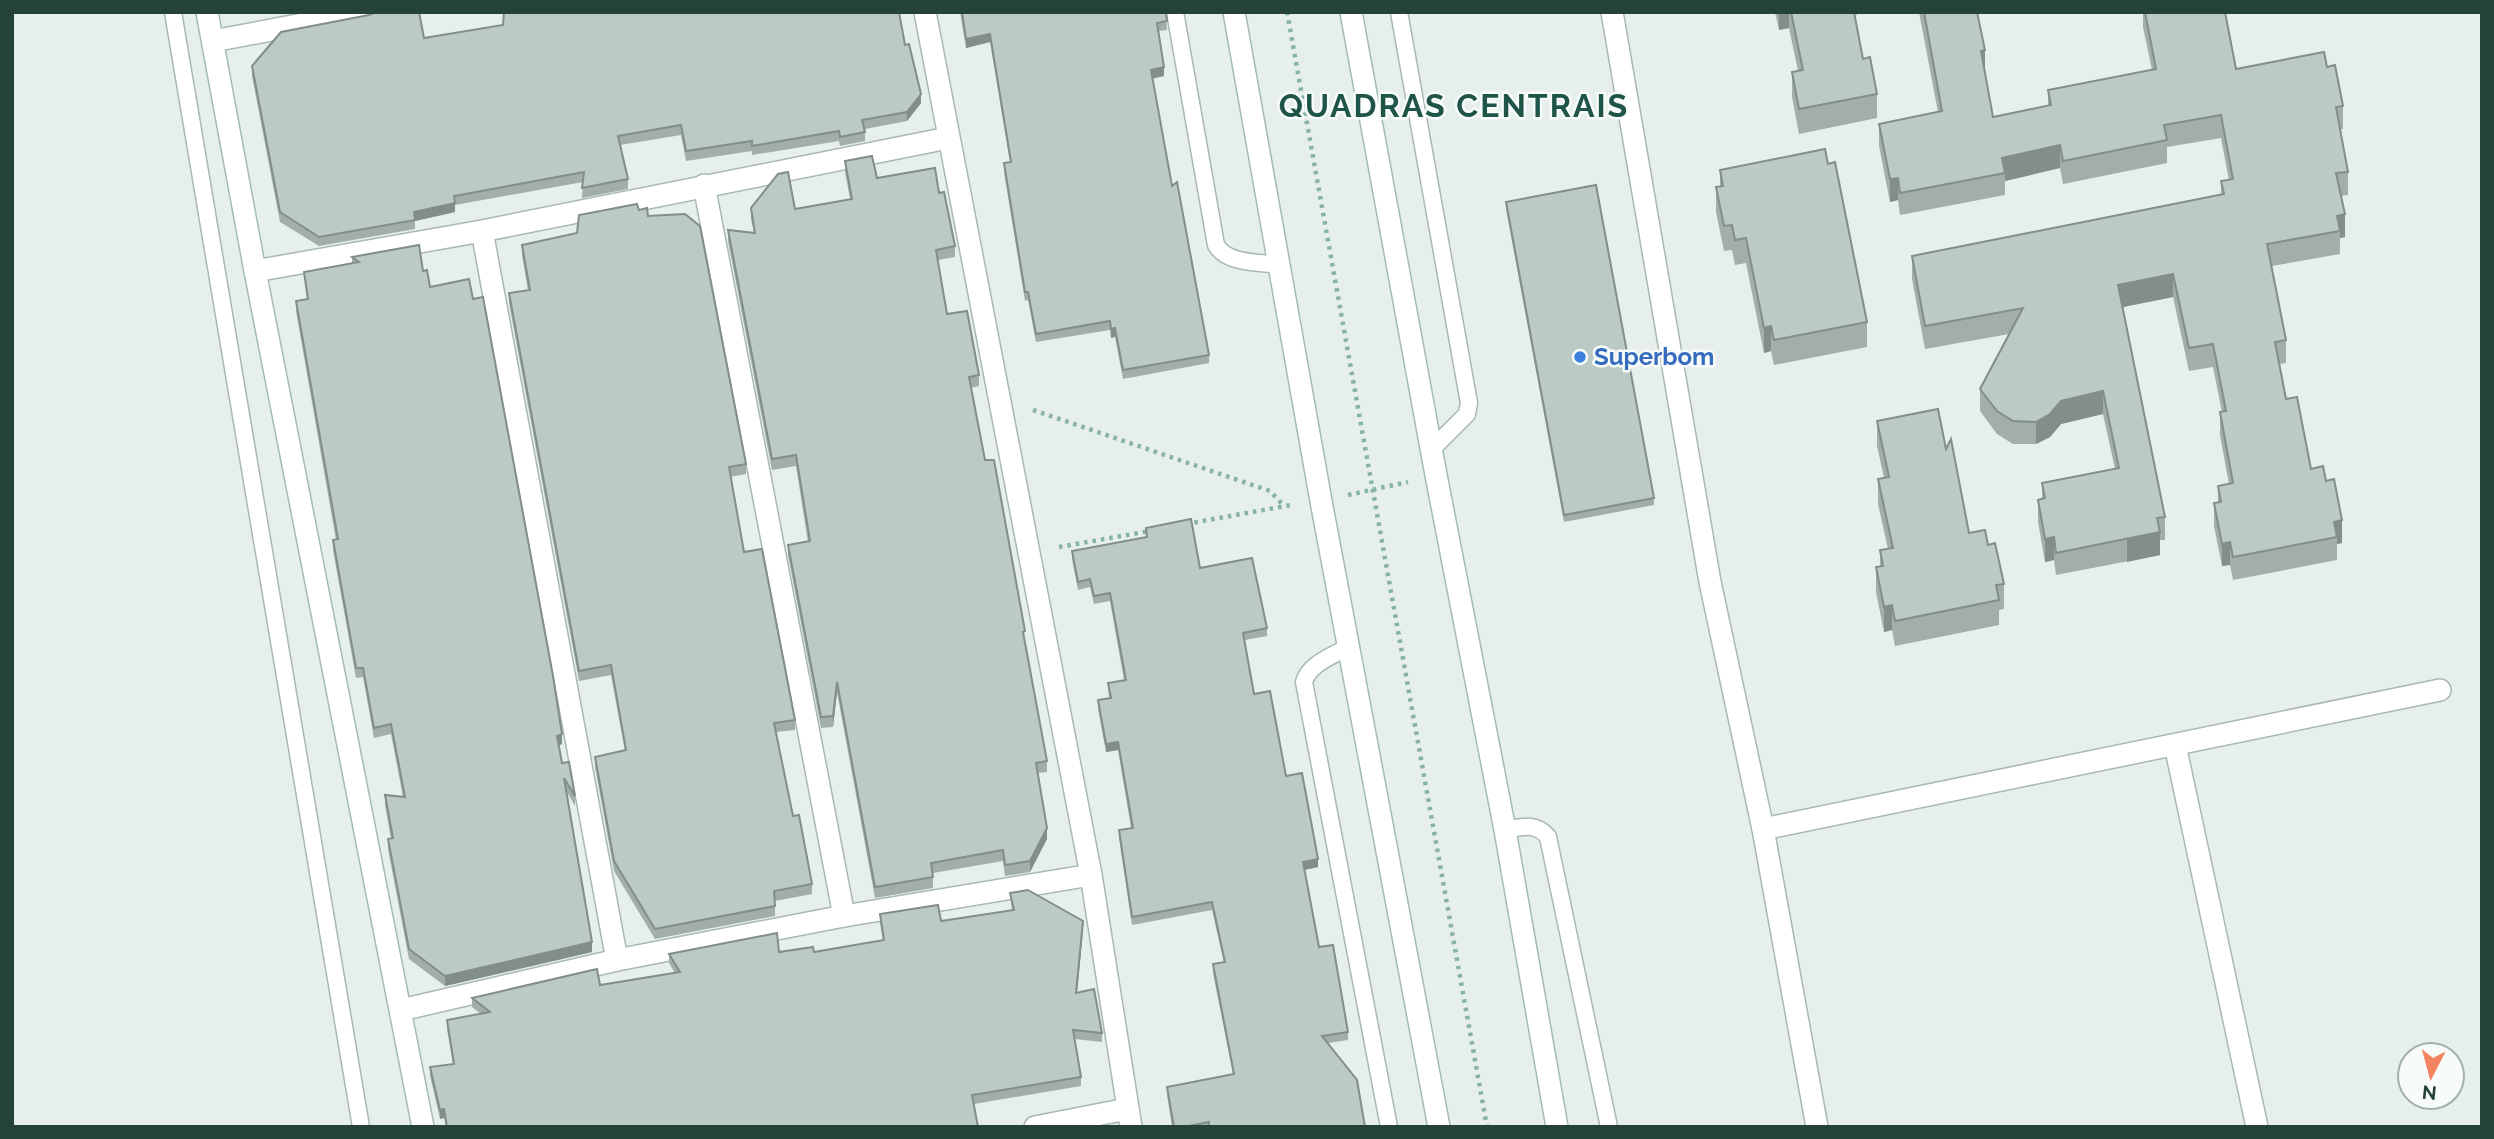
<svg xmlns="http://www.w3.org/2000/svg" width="2494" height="1139" viewBox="0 0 2494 1139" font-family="Raleway,sans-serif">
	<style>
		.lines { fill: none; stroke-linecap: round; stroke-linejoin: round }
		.lane-casing { stroke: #a8b8b2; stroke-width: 19 }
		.street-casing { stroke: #a8b8b2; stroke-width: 24 }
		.secondary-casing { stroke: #a4bbb3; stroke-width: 24 }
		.path { stroke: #86b3a5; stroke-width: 4.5; stroke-dasharray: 3.5 5; stroke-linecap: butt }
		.lane { stroke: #fff; stroke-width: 16 }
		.street { stroke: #fff; stroke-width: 21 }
		.secondary { stroke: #fff; stroke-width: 21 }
		.wall { fill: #a1aea9 }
		.shaded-wall { fill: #838d89 }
		.building { fill: #bbcac4; stroke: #838d89; stroke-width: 2 }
		.shop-dot { fill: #3f7fe0; stroke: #f7fbf9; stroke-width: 2.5 }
		.labels { text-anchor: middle; stroke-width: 5; stroke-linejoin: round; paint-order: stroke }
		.shop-label { font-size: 24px; font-weight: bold; fill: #366cbe; stroke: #f7fbf9; text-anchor: start }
		.district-label { font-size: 32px; font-weight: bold; letter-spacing: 2px; fill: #1f5548; stroke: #f7fbf9 }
	</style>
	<rect width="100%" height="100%" fill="#e6efeb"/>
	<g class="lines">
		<defs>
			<g id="lane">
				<polyline points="173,12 361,1127"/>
				<path d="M1175,12l41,233c11,19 42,17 63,20"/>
				<polyline points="1399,12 1469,403 1467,414 1432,449"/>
				<path d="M1348,647c-16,9 -39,17 -44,35l85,445"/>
				<path d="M1505,830c17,-3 31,-8 43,7l61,290"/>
			</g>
			<g id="street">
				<polyline points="925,12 1091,875 1131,1127"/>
				<polyline points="1612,12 1710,582 1763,829 1817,1127"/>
				<polyline points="213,41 367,12"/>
				<polyline points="704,185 844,916"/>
				<polyline points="482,231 617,960"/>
				<polyline points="255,271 482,231 948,138"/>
				<polyline points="2175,745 2257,1127"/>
				<polyline points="1763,829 2440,690"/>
				<polyline points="401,1010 617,960 844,916 1091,875"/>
				<polyline points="1035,1127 1127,1109"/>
			</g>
			<g id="secondary">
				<polyline points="207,12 255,271 423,1127"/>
				<polyline points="1234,12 1321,501 1439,1127"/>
				<polyline points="1351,12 1436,475 1505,830 1557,1127"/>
			</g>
		</defs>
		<use href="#lane" class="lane-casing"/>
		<use href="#street" class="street-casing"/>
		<use href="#secondary" class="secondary-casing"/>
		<g class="path">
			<polyline points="1287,12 1487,1127"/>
			<polyline points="1033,410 1270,491 1284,506"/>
			<polyline points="1348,495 1408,482"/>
			<polyline points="1186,524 1291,505"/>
			<polyline points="1059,547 1150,531"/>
		</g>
		<use href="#lane" class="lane"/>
		<use href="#street" class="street"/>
		<use href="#secondary" class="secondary"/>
	</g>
	<g class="wall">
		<polygon points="960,12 1166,12 1167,30 1158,31 1164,76 1152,78 1172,186 1209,355 1209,363 1123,379 1115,337 1111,338 1110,330 1036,342 1028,300 1025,301 1004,172 1004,163 1010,162 990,42 966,48"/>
		<polygon points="1775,12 1857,12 1857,15 1854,15 1863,59 1877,94 1877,118 1799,134 1792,97 1792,72 1798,71 1789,28 1779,30"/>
		<polygon points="1919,12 1977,12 1985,73 1993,117 2048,105 2048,90 2152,70 2143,27 2143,12 2225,12 2236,69 2327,67 2343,106 2343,129 2340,129 2348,172 2348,195 2341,196 2345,237 2340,238 2340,254 2272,266 2286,340 2286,363 2280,364 2286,399 2311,469 2326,481 2342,543 2337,544 2337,560 2233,580 2230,565 2222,566 2214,526 2214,503 2218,503 2218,486 2229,484 2220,435 2220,412 2222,412 2213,367 2189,371 2173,297 2123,307 2165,517 2165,540 2160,540 2160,555 2056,575 2054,560 2045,562 2038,522 2038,500 2042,499 2042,483 2115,469 2103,414 2061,424 2050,437 2036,444 2013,444 1997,434 1980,411 1980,389 2009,334 1925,349 1912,279 1912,256 2221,194 2221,181 2229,180 2221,138 2167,147 2167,163 2063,184 2060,168 2005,181 2005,195 1900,215 1898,200 1890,202 1879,146 1879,124 1938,112"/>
		<polygon points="369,15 424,38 905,45 921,103 907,121 865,129 865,141 840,146 839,141 752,155 752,151 686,161 681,135 620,145 628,179 628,189 582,198 583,182 455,205 455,212 415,221 415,229 319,246 280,222 252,76 252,66"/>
		<polygon points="845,161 877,178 939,193 955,246 955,257 938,260 947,314 979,375 979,386 971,388 985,460 1025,642 1047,761 1047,772 1038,773 1047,839 1030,872 1005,876 1003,861 933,873 933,888 875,898 837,692 833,727 821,728 788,555 788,545 808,542 796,466 772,470 728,241 728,230 754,233 751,219 751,208 795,209 850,199 845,172"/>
		<polygon points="1828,164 1867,322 1867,347 1774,365 1771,351 1764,353 1746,263 1735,265 1732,250 1724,251 1716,212 1716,187 1720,186 1720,170"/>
		<polygon points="1506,202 1654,498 1654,505 1564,522 1506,209"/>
		<polygon points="639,210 648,216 746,464 746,474 730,477 744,552 795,720 795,730 776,732 793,816 812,884 812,894 775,901 775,916 655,939 614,871 595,767 595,757 625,751 611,675 579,681 509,303 509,293 528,291 522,255 522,245 577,233"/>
		<polygon points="352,257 423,271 430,287 562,744 558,746 562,763 575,796 575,806 567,792 592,952 445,986 409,959 388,849 388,839 391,839 385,805 385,795 403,797 391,734 374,738 363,677 356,678 333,550 333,540 336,540 296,311 296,301 307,299 304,272 352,263"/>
		<polygon points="1877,421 1946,449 1969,533 1988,545 2004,584 2004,609 1999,610 1999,625 1895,646 1892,630 1884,632 1876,592 1876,567 1880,566 1880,550 1888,549 1878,504 1878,479 1884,478 1877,446"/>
		<polygon points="1146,528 1200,568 1267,628 1267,636 1245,640 1254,694 1286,776 1318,867 1305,870 1319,947 1348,1032 1348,1040 1328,1043 1365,1127 1172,1127 1167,1095 1167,1087 1233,1074 1213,973 1213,964 1224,963 1212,910 1132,925 1119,838 1119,830 1131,828 1118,750 1106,752 1098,709 1098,700 1109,698 1108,683 1124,680 1110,601 1094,604 1090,587 1078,590 1072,559 1072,551 1146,537"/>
		<polygon points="1010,893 1083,930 1077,993 1102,1033 1102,1042 1075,1039 1081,1077 1081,1086 974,1104 978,1127 446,1127 444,1118 440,1119 430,1076 430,1067 453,1064 447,1029 447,1020 481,1014 472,1007 472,998 600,985 675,973 669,963 669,954 779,952 814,952 883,940 880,923 880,914 941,921 1012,910"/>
	</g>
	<g class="shaded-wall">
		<polygon points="1779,12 1789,12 1789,28 1779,30"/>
		<polygon points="990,34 990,42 966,48 966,39"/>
		<polygon points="1985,50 1985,73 1981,51"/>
		<polygon points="1164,67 1164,76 1151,79 1151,70"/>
		<polygon points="921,94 921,103 907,121 907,112"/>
		<polygon points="2060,145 2060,168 2005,181 2005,173 2002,158"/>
		<polygon points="1898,178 1898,200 1890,202 1890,179"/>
		<polygon points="455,203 455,212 415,221 414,212"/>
		<polygon points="2345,214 2345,237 2340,238 2340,231 2337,216"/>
		<polygon points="2173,274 2173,297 2118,308 2118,285"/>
		<polygon points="1771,326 1771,351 1764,353 1764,328"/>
		<polygon points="1115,328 1115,337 1111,338 1111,329"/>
		<polygon points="2103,391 2103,414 2061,424 2050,437 2036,444 2036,422 2061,401"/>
		<polygon points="2342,520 2342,543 2337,544 2337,537 2334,522"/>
		<polygon points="2160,532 2160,555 2127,562 2127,539"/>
		<polygon points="2054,537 2054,560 2045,562 2045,539"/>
		<polygon points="2230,542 2230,565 2222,566 2222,544"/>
		<polygon points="1892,605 1892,630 1884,632 1884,607"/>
		<polygon points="837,682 837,692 833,727 833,716"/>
		<polygon points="562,734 562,744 557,746 557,736"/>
		<polygon points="1118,742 1118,750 1106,752 1106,744"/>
		<polygon points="1047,828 1047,839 1030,872 1030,861"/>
		<polygon points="1318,859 1318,867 1303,870 1303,862"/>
		<polygon points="1083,921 1083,930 1076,1002 1076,993"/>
		<polygon points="592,942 592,952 445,986 445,976"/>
		<polygon points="444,1109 444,1118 440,1119 440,1110"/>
	</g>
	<g class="building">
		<polygon points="376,12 419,12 424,38 503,25 504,12 899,12 905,45 909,44 921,94 907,112 862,120 865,132 840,137 839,131 752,146 752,141 686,151 681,125 618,136 628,179 582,188 584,172 454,196 455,203 414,212 415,220 319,237 280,212 252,66 281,32 369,15"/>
		<polygon points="962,12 1166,12 1167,21 1157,23 1164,67 1151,70 1172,186 1177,182 1209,355 1123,370 1115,328 1111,329 1110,321 1036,334 1028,292 1025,292 1004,163 1011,162 990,34 966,39"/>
		<polygon points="1791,12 1854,12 1863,59 1870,57 1877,94 1799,109 1792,72 1803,70"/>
		<polygon points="1924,12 1977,12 1985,50 1981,51 1993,117 2051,105 2048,90 2156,69 2145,12 2225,12 2236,69 2324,52 2327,67 2335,65 2343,106 2336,107 2348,172 2336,173 2345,214 2337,216 2340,231 2267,244 2286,340 2275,342 2286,399 2297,397 2311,469 2323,466 2326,481 2334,479 2342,520 2334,522 2337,537 2233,557 2230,542 2222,544 2214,503 2221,502 2218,486 2233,483 2220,412 2226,411 2213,344 2189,348 2173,274 2118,285 2165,517 2157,518 2160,532 2056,553 2054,537 2045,539 2038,500 2045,498 2042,483 2119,468 2103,391 2061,401 2050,414 2036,422 2013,421 1997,411 1980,389 2023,308 1925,326 1912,256 2224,194 2221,181 2233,179 2221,115 2164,125 2167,140 2063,161 2060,145 2002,158 2005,173 1900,193 1898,178 1890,179 1879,124 1942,111"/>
		<polygon points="1825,149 1828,164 1835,162 1867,322 1774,340 1771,326 1764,328 1746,238 1735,240 1732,225 1724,226 1716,187 1723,186 1720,170"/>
		<polygon points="872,156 877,178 935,168 939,193 944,192 955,246 936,250 947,314 967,311 979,375 969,377 985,460 994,460 1025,631 1023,632 1047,761 1036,763 1047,828 1030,861 1005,865 1003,850 931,863 933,877 875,887 837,682 833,716 821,717 788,545 810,541 796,455 772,459 728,230 755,233 751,208 778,174 788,172 795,209 852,199 845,161"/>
		<polygon points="1596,185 1654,498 1564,515 1506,202"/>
		<polygon points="637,204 639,210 647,208 648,216 685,214 700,226 746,464 729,467 744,552 762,549 795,720 774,723 793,816 799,815 812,884 774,891 775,906 655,929 614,861 595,757 626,750 611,665 579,671 509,293 530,290 522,245 577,233 579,215"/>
		<polygon points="419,245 423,271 427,270 430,287 469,279 473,299 483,297 553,676 562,734 557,736 562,763 569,762 575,796 564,778 592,942 445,976 409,949 388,839 393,838 385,795 405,797 391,724 374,728 363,668 356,668 333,540 338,539 296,301 308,299 304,272 359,262 352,257"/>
		<polygon points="1938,409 1946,449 1951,439 1969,533 1985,530 1988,545 1995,543 2004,584 1996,585 1999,600 1895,621 1892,605 1884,607 1876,567 1883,566 1880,550 1893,548 1878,479 1889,477 1877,421"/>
		<polygon points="1191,519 1200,568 1252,558 1267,628 1243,633 1254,694 1270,691 1286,776 1302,773 1318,859 1303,862 1319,947 1333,945 1348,1032 1322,1036 1357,1080 1365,1127 1209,1127 1209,1122 1184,1127 1174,1127 1167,1087 1234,1074 1213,964 1225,962 1212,902 1132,917 1119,830 1133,828 1118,742 1106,744 1098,700 1111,698 1108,683 1126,680 1110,593 1094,596 1090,579 1078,582 1072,551 1147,537 1146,528"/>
		<polygon points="1028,890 1083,921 1076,993 1094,989 1102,1033 1073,1030 1081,1077 972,1095 978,1127 447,1127 444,1109 440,1110 430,1067 454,1064 447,1020 490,1012 472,998 597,969 600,985 680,972 669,954 777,933 779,952 813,947 814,952 884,940 880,914 938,905 941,921 1014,910 1010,893"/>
	</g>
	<circle class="shop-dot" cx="1580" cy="357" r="7"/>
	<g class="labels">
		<g class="shop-label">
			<text x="1594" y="365">Superbom</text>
		</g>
		<g class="district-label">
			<text x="1454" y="117">QUADRAS CENTRAIS</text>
		</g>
	</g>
	<rect width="2494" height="1139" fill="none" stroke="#24423a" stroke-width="28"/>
	<g transform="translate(2431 1076) rotate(186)"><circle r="33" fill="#f7fbf9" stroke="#a3b1ad" stroke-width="2"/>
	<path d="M0-5L12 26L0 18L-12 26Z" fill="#f4845f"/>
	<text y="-10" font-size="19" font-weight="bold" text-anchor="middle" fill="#24423a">N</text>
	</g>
</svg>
